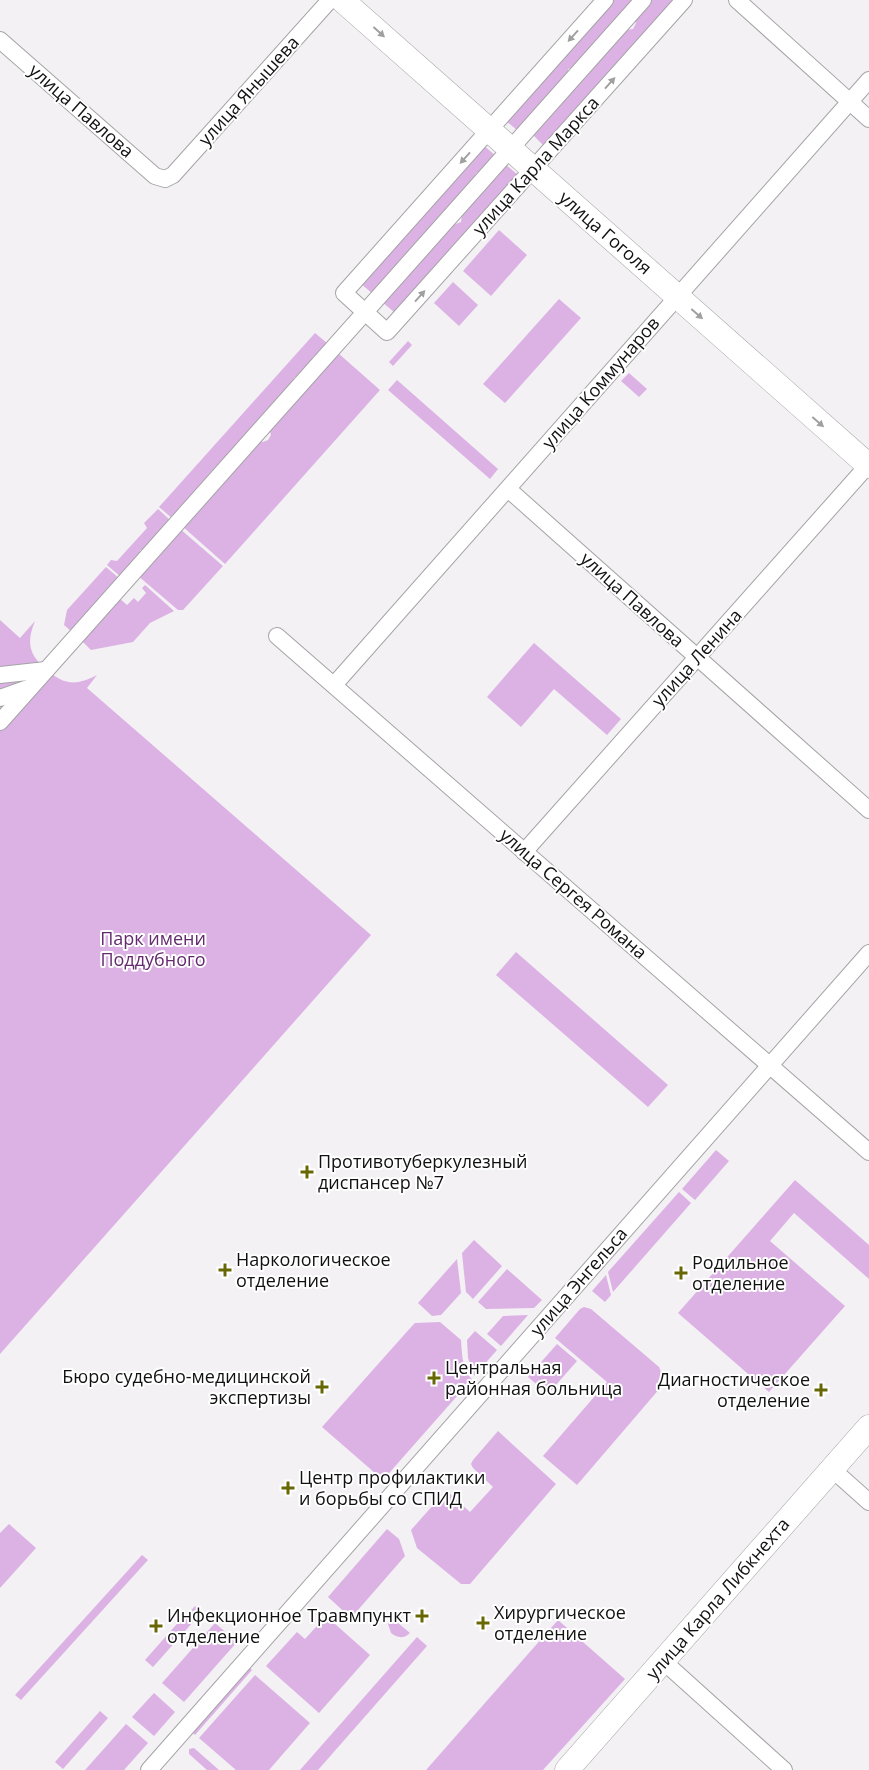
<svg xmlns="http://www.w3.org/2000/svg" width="869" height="1770" viewBox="0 0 869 1770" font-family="'Open Sans',sans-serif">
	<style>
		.green { fill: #dcb2e5 }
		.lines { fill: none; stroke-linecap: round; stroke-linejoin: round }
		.street-casing { stroke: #a5a3a6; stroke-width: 18 }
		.secondary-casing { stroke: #a5a3a6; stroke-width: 25 }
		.street { stroke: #fff; stroke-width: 16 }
		.secondary { stroke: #fff; stroke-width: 24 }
		.oneway { fill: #a0a0a0 }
		.poi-dot { fill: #676804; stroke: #fff; stroke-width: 2 }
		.labels { text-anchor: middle; stroke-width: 4; stroke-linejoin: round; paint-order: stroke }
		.street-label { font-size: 18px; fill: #121112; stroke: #fff }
		.park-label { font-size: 18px; fill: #632a6e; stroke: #fff }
		.poi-label { font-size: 18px; fill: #121112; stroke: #fff; text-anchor: start }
	</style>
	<rect width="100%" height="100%" fill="#f3f1f4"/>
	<g class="green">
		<polygon points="612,0 635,0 572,68 568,69 569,75 518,131 505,120"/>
		<polygon points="649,0 674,0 544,146 531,133 553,114 626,30 633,29 636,23 634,17"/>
		<polygon points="483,145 496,156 479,172 476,173 475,178 373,294 360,283"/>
		<polygon points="504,163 518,175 395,313 381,301 412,272 453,225 461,222 462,214"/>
		<polygon points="499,230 527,255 491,296 463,271"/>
		<polygon points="453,282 478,305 459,326 434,303"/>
		<polygon points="559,299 581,318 505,403 483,384"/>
		<polygon points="315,333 327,343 312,358 314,360 299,377 294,377 294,383 208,475 207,479 173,519 159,507"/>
		<polygon points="408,341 412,345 393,366 389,362"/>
		<polygon points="338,353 380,390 225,564 182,526 258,440 263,442 268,440 271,435 269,428"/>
		<polygon points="629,373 647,389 639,397 621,381"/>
		<polygon points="397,380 498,469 490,479 388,390"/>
		<polygon points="158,509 171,521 154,540 150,540 151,544 145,551 140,550 140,554 121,577 107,565 111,560 117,561 147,528 144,523"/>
		<polygon points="179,528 223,566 183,610 178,610 137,575 163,551"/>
		<polygon points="106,567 120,579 72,632 64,625 67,610"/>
		<polygon points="145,585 174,611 150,623 133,642 91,650 81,640 118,597 127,605 134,598 138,602 146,593 142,588"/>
		<path d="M0,620l20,18 15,-17c-9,22 -6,34 12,49 17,15 29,16 50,5l-10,13 284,247 -371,419z"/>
		<polygon points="534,643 621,719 607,735 554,689 521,727 487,697"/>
		<polygon points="516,952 668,1085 648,1107 496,975"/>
		<polygon points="716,1150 729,1161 695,1200 682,1189"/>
		<polygon points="795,1180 869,1245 869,1279 794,1213 770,1241 845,1306 769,1392 678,1313"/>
		<polygon points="679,1192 691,1203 613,1292 608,1272"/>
		<polygon points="474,1240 502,1266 473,1299 466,1292 462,1253"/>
		<polygon points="457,1259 461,1293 441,1315 432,1316 418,1303"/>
		<polygon points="507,1269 542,1300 534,1308 486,1309 478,1302"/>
		<polygon points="606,1275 611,1295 605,1302 592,1291"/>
		<polygon points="584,1307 591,1309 659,1367 664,1379 661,1387 577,1485 543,1456 607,1382 555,1338 580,1309"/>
		<polygon points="528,1315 501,1346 487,1334 503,1316"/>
		<path d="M440,1322l21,18c1,13 1,30 11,39l-89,101 -61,-53 90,-101 3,-3z"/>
		<polygon points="475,1331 497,1350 474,1376 468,1358 467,1340"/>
		<polygon points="557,1344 577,1361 548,1394 528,1377"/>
		<polygon points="498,1431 556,1484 470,1584 461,1584 417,1548 411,1530 443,1494 450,1494 470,1512 493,1487 473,1468 471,1464 473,1460"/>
		<polygon points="9,1524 36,1548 0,1588 0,1533"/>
		<polygon points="387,1529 399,1539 405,1556 351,1618 328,1597"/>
		<polygon points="142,1555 148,1560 21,1700 15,1695"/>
		<polygon points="195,1606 202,1612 153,1667 145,1660 183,1617 184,1618"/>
		<polygon points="326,1616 370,1655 319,1713 266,1666 297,1632 305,1639"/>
		<path d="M391,1617l19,16c-6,6 -13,5 -19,0l-3,-9z"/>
		<polygon points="558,1620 625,1679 543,1770 426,1770"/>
		<polygon points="215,1623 237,1642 184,1702 162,1683"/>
		<polygon points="417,1637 427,1646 318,1770 300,1770"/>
		<polygon points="247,1665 252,1670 195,1735 190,1730"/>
		<polygon points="255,1675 310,1723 269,1770 236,1770 199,1738"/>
		<polygon points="154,1693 175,1712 154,1736 132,1717"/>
		<polygon points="100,1711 108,1718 63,1769 55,1762"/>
		<polygon points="126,1724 148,1743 124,1770 85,1770"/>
		<polygon points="194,1748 219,1770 207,1770 189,1754 189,1749"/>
	</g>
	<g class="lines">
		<defs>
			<g id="street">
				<polyline points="605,0 344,293 387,332 684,0"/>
				<polyline points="737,0 869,119"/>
				<polyline points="0,40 155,176 165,179 173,175 330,0"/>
				<polyline points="508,489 869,810"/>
				<polyline points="277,636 869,1152"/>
				<polyline points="0,675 46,670"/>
				<polyline points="334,685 869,80"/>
				<polyline points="0,698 28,688"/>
				<polyline points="0,722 643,0"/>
				<polyline points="524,852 869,464"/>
				<polyline points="832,1469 869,1502"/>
				<polyline points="663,1661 784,1770"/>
				<polyline points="149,1770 869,953"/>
			</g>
			<g id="secondary">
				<polyline points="342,0 869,466"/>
				<polyline points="567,1770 869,1427"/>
			</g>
		</defs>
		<use href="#street" class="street-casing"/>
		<use href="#secondary" class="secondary-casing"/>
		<use href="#street" class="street"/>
		<use href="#secondary" class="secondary"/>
	</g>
	<defs><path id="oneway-solid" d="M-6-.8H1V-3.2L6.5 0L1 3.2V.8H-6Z" transform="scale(1.25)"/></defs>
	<g class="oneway">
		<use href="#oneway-solid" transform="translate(379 32) rotate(42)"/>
		<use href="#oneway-solid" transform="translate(573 36) rotate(132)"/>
		<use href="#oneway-solid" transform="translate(610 83) rotate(-48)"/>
		<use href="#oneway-solid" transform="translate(465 158) rotate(132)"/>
		<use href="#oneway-solid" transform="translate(420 296) rotate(-48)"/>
		<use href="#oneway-solid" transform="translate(697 314) rotate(41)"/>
		<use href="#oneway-solid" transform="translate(818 422) rotate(41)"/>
	</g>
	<g class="poi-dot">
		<path d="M304.5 1164.5h5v5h5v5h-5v5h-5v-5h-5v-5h5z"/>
		<path d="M222.5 1262.5h5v5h5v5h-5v5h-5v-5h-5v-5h5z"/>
		<path d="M678.5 1265.5h5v5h5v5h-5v5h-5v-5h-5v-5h5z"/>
		<path d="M431.5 1370.5h5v5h5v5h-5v5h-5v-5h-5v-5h5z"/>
		<path d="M319.5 1379.5h5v5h5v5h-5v5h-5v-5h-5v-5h5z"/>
		<path d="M818.5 1382.5h5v5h5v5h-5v5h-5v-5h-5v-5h5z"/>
		<path d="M285.5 1480.5h5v5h5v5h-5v5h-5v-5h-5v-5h5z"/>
		<path d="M419.5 1608.5h5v5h5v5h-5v5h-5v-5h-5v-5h5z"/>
		<path d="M480.5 1615.5h5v5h5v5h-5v5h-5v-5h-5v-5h5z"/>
		<path d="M153.5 1618.5h5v5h5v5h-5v5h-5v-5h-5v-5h5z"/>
	</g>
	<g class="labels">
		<g class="street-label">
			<text transform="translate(249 91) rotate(-48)" y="6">улица Янышева</text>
			<text transform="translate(81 111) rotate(41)" y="6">улица Павлова</text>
			<text transform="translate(536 166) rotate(-48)" y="6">улица Карла Маркса</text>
			<text transform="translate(605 233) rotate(41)" y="6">улица Гоголя</text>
			<text transform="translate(601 383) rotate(-49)" y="6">улица Коммунаров</text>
			<text transform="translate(632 600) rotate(42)" y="6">улица Павлова</text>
			<text transform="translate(697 658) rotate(-48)" y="6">улица Ленина</text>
			<text transform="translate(573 894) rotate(41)" y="6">улица Сергея Романа</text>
			<text transform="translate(579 1282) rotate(-49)" y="6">улица Энгельса</text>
			<text transform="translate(718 1599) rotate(-49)" y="6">улица Карла Либкнехта</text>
		</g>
		<g class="park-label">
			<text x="153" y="945">Парк имени<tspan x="153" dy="21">Поддубного</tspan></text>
		</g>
		<g class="poi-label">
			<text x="318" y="1168">Противотуберкулезный<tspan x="318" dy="21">диспансер №7</tspan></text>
			<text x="236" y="1266">Наркологическое<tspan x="236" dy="21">отделение</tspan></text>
			<text x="692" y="1269">Родильное<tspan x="692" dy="21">отделение</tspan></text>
			<text x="445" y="1374">Центральная<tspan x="445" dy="21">районная больница</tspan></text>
			<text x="311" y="1383" text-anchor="end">Бюро судебно-медицинской<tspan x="311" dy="21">экспертизы</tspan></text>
			<text x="810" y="1386" text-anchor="end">Диагностическое<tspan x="810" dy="21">отделение</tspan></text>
			<text x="299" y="1484">Центр профилактики<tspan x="299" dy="21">и борьбы со СПИД</tspan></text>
			<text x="494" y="1619">Хирургическое<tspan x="494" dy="21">отделение</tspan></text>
			<text x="167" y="1622">Инфекционное<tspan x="167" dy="21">отделение</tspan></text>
			<text x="411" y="1622" text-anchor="end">Травмпункт</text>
		</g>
	</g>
</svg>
